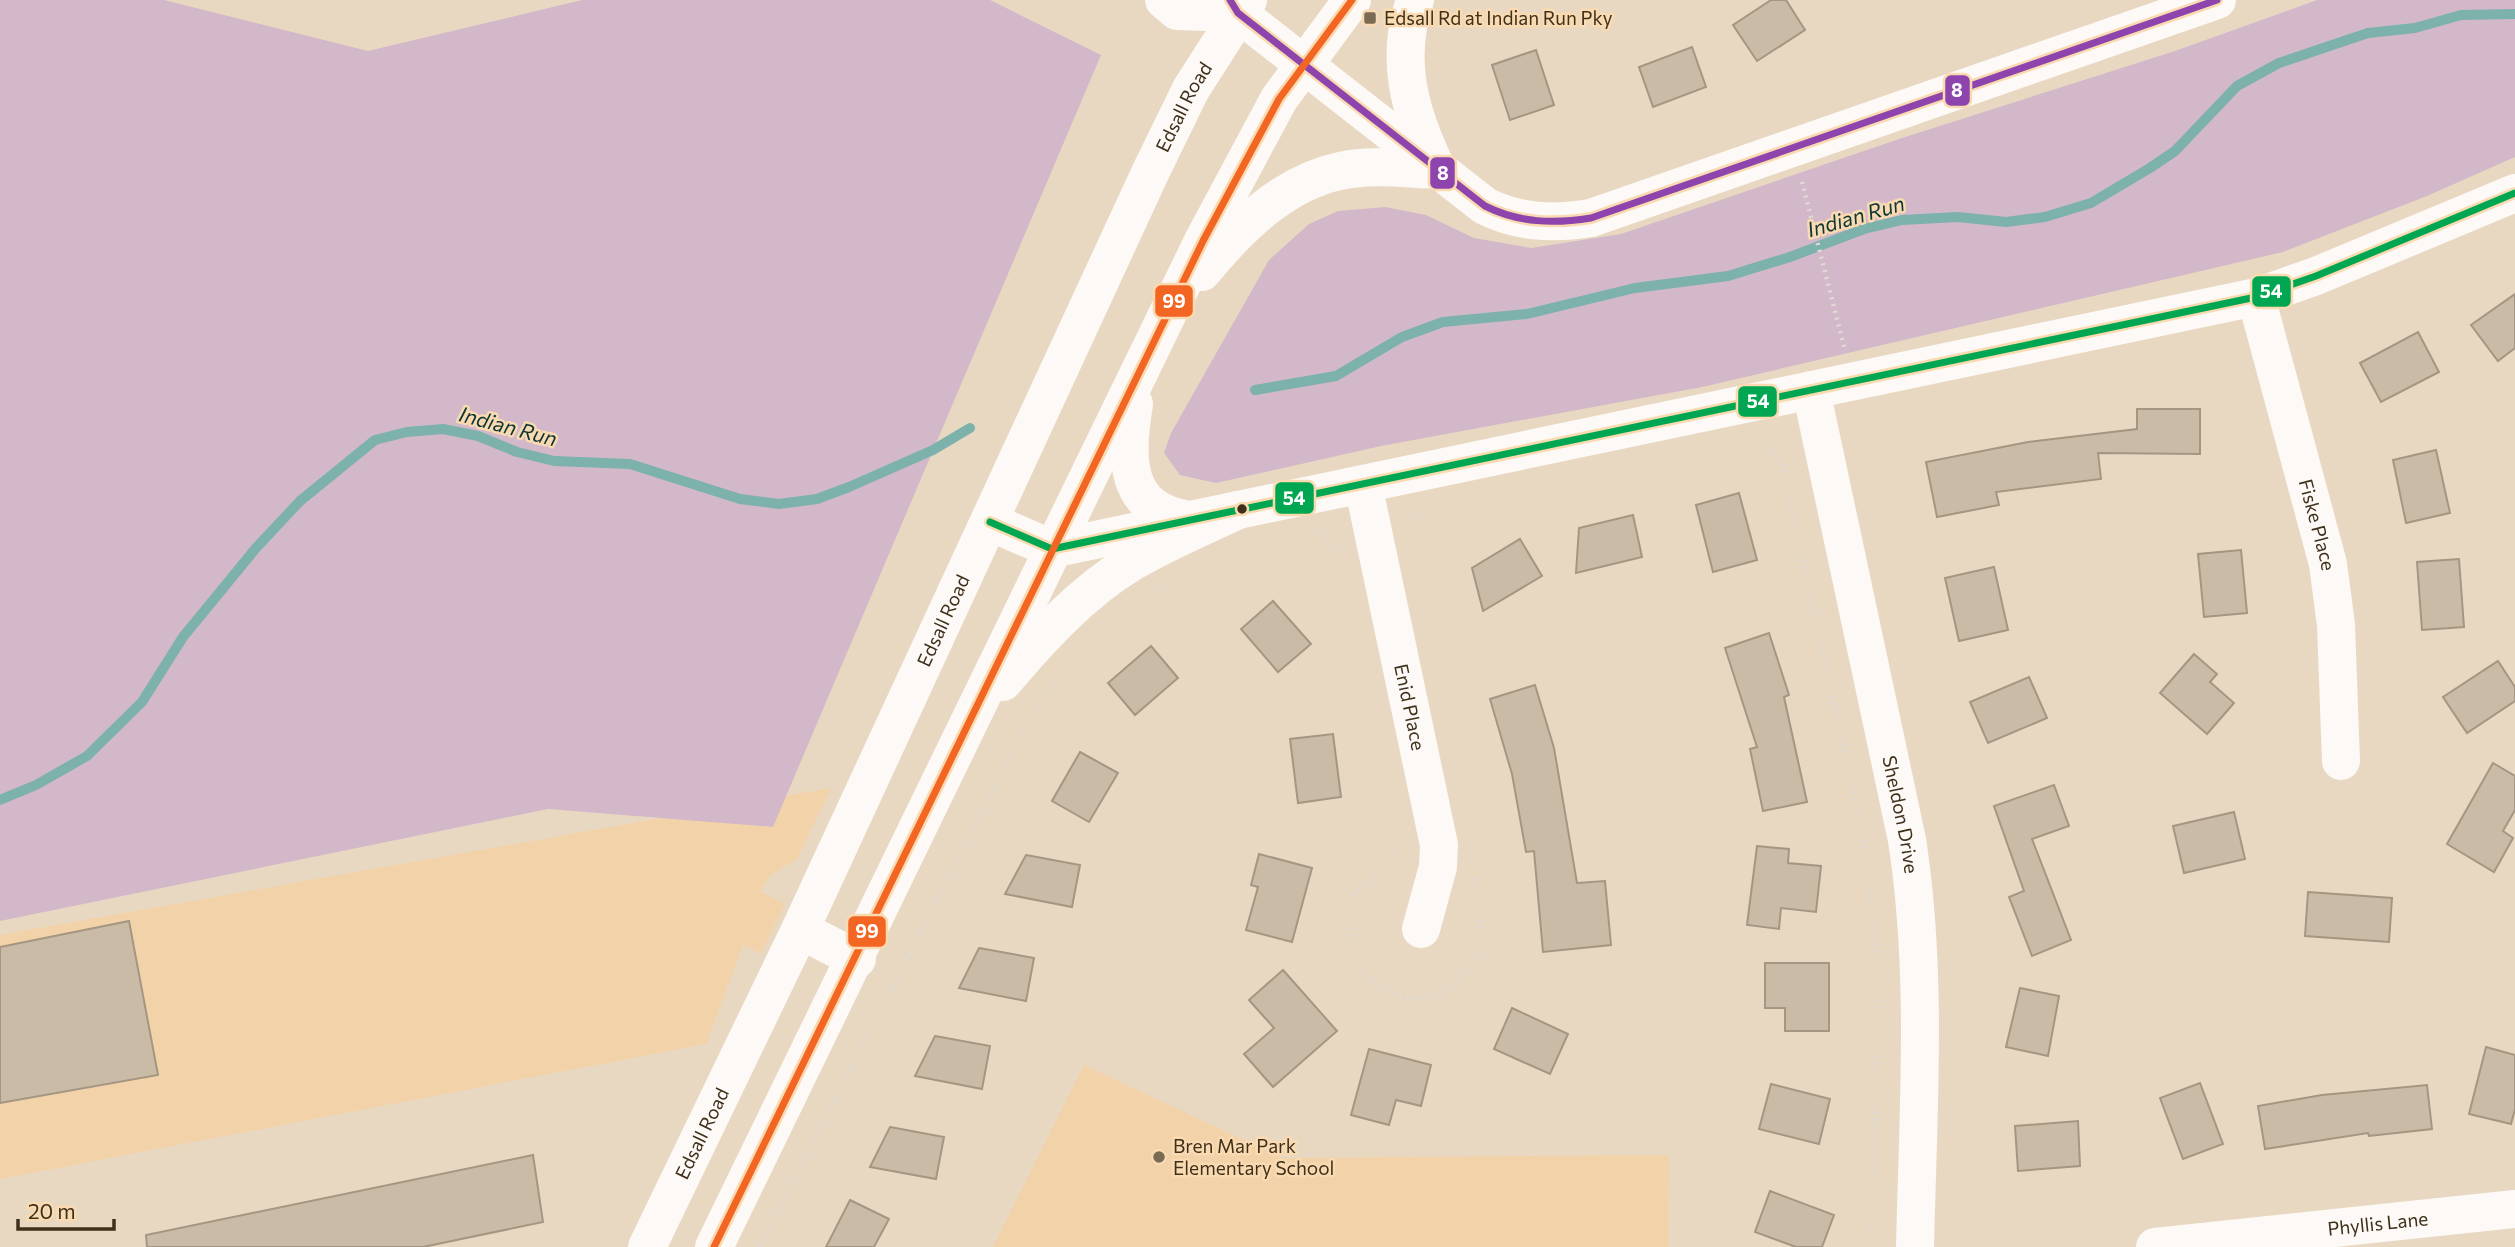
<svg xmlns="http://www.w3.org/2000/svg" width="2515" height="1247" viewBox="0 0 2515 1247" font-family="Commissioner,sans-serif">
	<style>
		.built { fill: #f2d2a8 }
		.forest { fill: #d3b8ca }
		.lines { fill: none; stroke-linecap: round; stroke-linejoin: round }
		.stream { stroke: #7cb2ab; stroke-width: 10 }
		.building { fill: #cabba7; stroke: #a49682; stroke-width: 2 }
		.path { stroke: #e0dbd3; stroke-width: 4.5; stroke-dasharray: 2 5; stroke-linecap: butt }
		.minor { stroke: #fcf9f6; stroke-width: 38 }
		.major { stroke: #fcf9f6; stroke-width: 38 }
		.bus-1-casing { stroke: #f9dab1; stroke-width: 12 }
		.bus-2-casing { stroke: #f9dab1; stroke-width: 12 }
		.bus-3-casing { stroke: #f9dab1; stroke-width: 12 }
		.bus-1 { stroke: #8e44ad; stroke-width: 7 }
		.bus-2 { stroke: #00a651; stroke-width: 7 }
		.bus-3 { stroke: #f26522; stroke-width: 7 }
		.poi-dot { fill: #7a6b55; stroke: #f9dab1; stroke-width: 2.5 }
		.bus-dot { fill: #3f301b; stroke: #f9dab1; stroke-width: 2.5 }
		.labels { text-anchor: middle; stroke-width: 5; stroke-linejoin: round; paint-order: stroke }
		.poi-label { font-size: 19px; fill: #3f301b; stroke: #f9dab1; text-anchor: start }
		.street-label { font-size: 19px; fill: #3f301b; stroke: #f9dab1 }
		.water-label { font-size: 21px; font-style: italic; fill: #0d3636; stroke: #f9dab1 }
		.line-badge { stroke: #f9dab1; stroke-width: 2.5 }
		.badge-label { font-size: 19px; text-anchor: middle; font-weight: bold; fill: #fff }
	</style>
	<rect width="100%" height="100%" fill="#e9d8c1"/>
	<g class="built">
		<polygon points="831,788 797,859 769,876 761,892 785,904 761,953 743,945 706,1044 0,1179 0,935"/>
		<polygon points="1084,1065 1282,1158 1669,1155 1668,1247 993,1247"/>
	</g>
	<g class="forest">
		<polygon points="0,0 164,0 368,51 582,0 990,0 1101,55 773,827 548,809 0,921"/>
		<polygon points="2317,0 2515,0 2515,157 2427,196 2283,252 1702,387 1381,446 1216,483 1180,475 1164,453 1171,433 1269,260 1309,224 1338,211 1385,207 1426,215 1474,238 1531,248 1621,234 1902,138 2175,51"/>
	</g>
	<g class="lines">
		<g class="stream">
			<polyline points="1255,390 1336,376 1402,337 1443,322 1527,314 1635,288 1728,276 1790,257 1864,229 1902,220 1958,217 2006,222 2045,217 2091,203 2150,168 2175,151 2237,86 2279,63 2368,33 2415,28 2461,15 2515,14"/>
			<polyline points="0,800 36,785 87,756 142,702 183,637 256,548 300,501 375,440 407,432 443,429 478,436 517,452 554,461 630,464 740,499 779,504 817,499 849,487 933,450 970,428"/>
		</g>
	</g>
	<g class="building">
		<polygon points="1771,0 1786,0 1805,30 1757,61 1733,25"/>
		<polygon points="1692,47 1706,87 1653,107 1639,67"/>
		<polygon points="1536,50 1554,105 1510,120 1492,65"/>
		<polygon points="2515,294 2515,348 2498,361 2471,325"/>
		<polygon points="2418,332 2439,372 2381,402 2360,363"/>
		<polygon points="2137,409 2200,409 2200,454 2098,453 2101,479 1996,492 1999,505 1937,517 1926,462 2028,442 2137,429"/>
		<polygon points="2436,450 2450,513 2406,523 2393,460"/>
		<polygon points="1739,493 1757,560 1713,572 1696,505"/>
		<polygon points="1633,515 1642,557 1576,573 1579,528"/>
		<polygon points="1520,539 1542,576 1483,611 1472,568"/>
		<polygon points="2241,550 2247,613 2204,617 2198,554"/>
		<polygon points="2459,559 2464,627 2422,630 2417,562"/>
		<polygon points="1994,567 2008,630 1959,641 1945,578"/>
		<polygon points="1273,601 1311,644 1278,672 1241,629"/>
		<polygon points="1769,633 1789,695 1784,697 1807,802 1763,811 1750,749 1757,747 1725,648"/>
		<polygon points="1151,646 1178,678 1135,715 1108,683"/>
		<polygon points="2194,654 2217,674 2210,682 2234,703 2207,734 2160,693"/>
		<polygon points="2498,661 2515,687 2515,701 2467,733 2443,697"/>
		<polygon points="2029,677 2047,718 1988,743 1970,702"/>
		<polygon points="1535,685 1554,748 1577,883 1605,881 1611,945 1543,952 1534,851 1526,852 1512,774 1490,699"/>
		<polygon points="1333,734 1341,797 1298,803 1290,739"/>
		<polygon points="1080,752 1118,773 1089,822 1052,801"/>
		<polygon points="2493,763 2515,776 2515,810 2503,831 2513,838 2494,872 2447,844"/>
		<polygon points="2054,785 2069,826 2032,839 2071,940 2032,956 2009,897 2024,891 1994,806"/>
		<polygon points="2234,812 2245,859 2184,873 2173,826"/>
		<polygon points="1757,846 1789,849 1788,863 1821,866 1816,912 1781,908 1779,929 1747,925"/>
		<polygon points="1259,854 1312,868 1292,942 1246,930 1258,887 1251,885"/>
		<polygon points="1026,855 1080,865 1072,907 1005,894"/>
		<polygon points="2308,892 2392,898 2389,942 2305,936"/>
		<polygon points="129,921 158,1075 0,1103 0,947"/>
		<polygon points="979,948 1034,958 1026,1001 959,988"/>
		<polygon points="1765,963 1829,963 1829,1031 1785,1031 1785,1008 1765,1008"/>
		<polygon points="1283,970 1337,1031 1273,1087 1244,1054 1274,1028 1249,1000"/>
		<polygon points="2020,988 2059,996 2048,1056 2006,1047"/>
		<polygon points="1512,1008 1568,1034 1550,1074 1494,1049"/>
		<polygon points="935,1036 990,1046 982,1089 915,1076"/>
		<polygon points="2486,1047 2515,1055 2515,1109 2511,1124 2469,1114"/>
		<polygon points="1369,1049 1431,1065 1421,1106 1396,1100 1389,1125 1351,1115"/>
		<polygon points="2200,1083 2223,1144 2183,1159 2160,1098"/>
		<polygon points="1771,1084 1830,1099 1819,1144 1759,1129"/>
		<polygon points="2427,1085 2432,1129 2369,1136 2368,1133 2265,1149 2258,1106 2322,1095"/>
		<polygon points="2078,1121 2080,1166 2018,1171 2015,1126"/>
		<polygon points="890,1127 944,1137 936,1179 870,1167"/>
		<polygon points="533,1155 543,1222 423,1247 147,1247 146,1235"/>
		<polygon points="1770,1191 1834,1215 1822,1247 1796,1247 1755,1232"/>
		<polygon points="850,1200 889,1219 874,1247 826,1247"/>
	</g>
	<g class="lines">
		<g class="path">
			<polyline points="1802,182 1845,350"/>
			<polyline points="1758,438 1781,461 1864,840 1879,972 1871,1247"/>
			<polyline points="1408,525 1419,510"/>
			<polyline points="1314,532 1321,533 1341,555"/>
			<polyline points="1153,594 1176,581"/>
			<path d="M1402,844l-25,32 -26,21c-2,22 -5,49 7,69 13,21 51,38 75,31 22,-6 37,-30 51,-47l-10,-75"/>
			<polyline points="760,1247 1025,728 1064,669"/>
		</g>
		<g class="minor">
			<polyline points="1164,0 1177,11 1238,13"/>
			<path d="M1230,0l8,13 247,193c34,17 69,18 106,12l626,-218"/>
			<path d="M1415,0c-20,58 -6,111 20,165"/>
			<path id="s1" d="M2256,297l72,267 8,61 5,136"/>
			<path id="s2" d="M1811,390l96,450c21,135 11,271 8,407"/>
			<path id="s3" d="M1363,484l76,361 -1,22 -17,62"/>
			<polyline points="990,522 1052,549 2256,297 2316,276 2515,193"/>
			<polyline points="800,930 857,959"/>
			<path id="s4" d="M2155,1247l360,-38"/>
		</g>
		<g class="major">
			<path d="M1202,272c36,-44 81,-89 138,-101 32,-7 66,-2 98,-1"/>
			<path d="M1134,404c-9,53 -11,107 56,116"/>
			<path d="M1003,682c37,-44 79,-90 129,-120 34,-20 70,-35 106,-52"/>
			<path id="s5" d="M647,1247l153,-317 351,-759 40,-82 57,-89"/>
			<polyline points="714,1247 1203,241 1279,99 1352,0"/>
		</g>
		<defs>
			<path id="bus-1" d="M1230,0l8,13 247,193c34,17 69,18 106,12l626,-218"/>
			<polyline id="bus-2" points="990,522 1052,549 2256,297 2316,276 2515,193"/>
			<polyline id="bus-3" points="714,1247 1203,241 1279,99 1352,0"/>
		</defs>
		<use href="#bus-1" class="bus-1-casing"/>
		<use href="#bus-2" class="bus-2-casing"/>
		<use href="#bus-3" class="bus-3-casing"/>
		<use href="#bus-1" class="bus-1"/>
		<use href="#bus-2" class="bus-2"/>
		<use href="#bus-3" class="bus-3"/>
	</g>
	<g class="poi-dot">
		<rect x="1363" y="11" width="14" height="14" rx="3.5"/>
		<circle cx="1159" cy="1157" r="7"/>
	</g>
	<circle class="bus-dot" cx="1242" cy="509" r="6"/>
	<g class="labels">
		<g class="poi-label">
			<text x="1384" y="25">Edsall Rd at Indian Run Pky</text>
			<text x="1173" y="1153">Bren Mar Park<tspan x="1173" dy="22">Elementary School</tspan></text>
		</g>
		<g class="street-label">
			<text dy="7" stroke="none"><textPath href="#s5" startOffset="1260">Edsall Road</textPath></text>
			<text dy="7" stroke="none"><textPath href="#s1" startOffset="236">Fiske Place</textPath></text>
			<text dy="7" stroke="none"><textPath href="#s5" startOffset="693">Edsall Road</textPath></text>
			<text dy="7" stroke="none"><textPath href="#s3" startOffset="228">Enid Place</textPath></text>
			<text dy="7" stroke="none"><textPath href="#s2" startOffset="434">Sheldon Drive</textPath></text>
			<text dy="7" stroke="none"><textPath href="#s5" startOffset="126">Edsall Road</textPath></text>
			<text dy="7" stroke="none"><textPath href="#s4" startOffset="224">Phyllis Lane</textPath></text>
		</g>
		<g class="water-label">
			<text transform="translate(1856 217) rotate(-16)" y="7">Indian Run</text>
			<text transform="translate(508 427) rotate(15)" y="7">Indian Run</text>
		</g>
	</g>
	<g class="line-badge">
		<rect x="1944" y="74" width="27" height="33" rx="7" fill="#8e44ad"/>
		<rect x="1429" y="156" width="27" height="34" rx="7" fill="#8e44ad"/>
		<rect x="2251" y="275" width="41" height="33" rx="7" fill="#00a651"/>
		<rect x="1154" y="284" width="40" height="34" rx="7" fill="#f26522"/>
		<rect x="1737" y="385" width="41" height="33" rx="7" fill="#00a651"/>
		<rect x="1274" y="481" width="41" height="34" rx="7" fill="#00a651"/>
		<rect x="847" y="915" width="40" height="33" rx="7" fill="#f26522"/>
	</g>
	<g class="badge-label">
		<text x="1957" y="97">8</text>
		<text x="1443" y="180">8</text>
		<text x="2271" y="298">54</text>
		<text x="1174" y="308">99</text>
		<text x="1758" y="408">54</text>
		<text x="1294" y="505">54</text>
		<text x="867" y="938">99</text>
	</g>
	<path d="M18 1219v10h96v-10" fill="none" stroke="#3f301b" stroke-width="3.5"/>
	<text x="28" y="1219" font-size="21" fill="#3f301b" stroke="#f9dab1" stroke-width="5" paint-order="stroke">20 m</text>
</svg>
